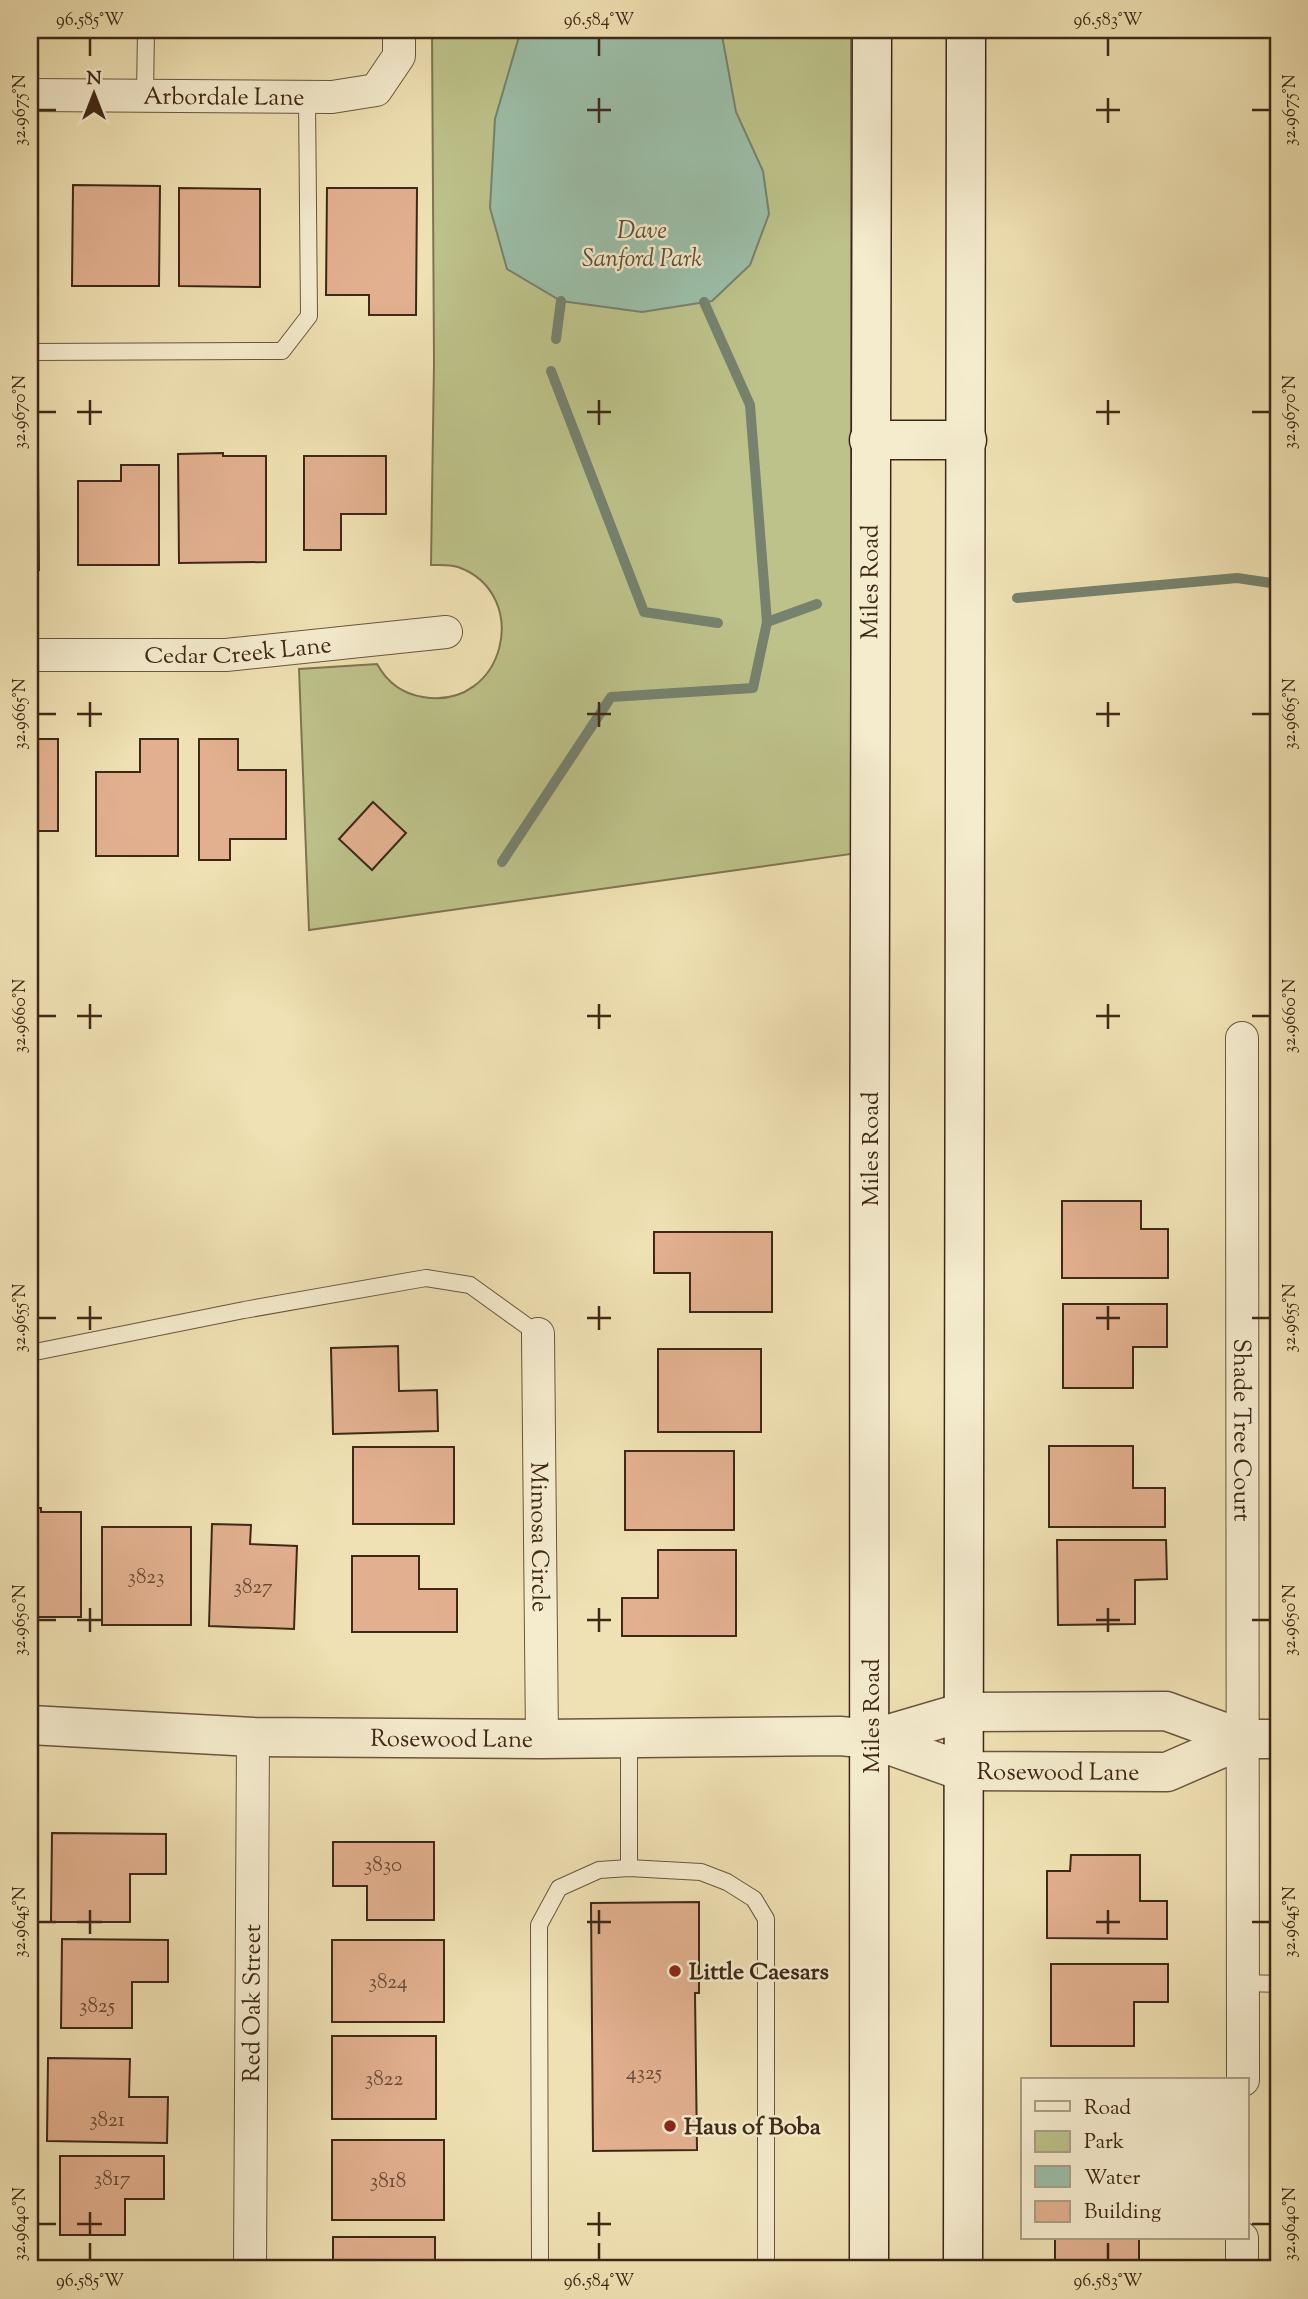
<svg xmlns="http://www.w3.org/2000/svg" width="1308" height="2299" viewBox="0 0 1308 2299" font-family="'Sorts Mill Goudy',serif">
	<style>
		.green { fill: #bdc28a; stroke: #7e7550; stroke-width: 2 }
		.water { fill: #9bbea8; stroke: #76826e; stroke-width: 2 }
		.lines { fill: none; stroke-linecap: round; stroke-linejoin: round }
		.stream { stroke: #76826e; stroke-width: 10 }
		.building { fill: #e2b08f; stroke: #3f2817; stroke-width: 2 }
		.service-casing { stroke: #6b563e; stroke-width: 18 }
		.minor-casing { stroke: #6b563e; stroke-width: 34 }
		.tertiary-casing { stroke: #6b563e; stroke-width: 41 }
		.secondary-casing { stroke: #3f2817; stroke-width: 41 }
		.service { stroke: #f5ecce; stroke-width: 16 }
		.minor { stroke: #f5ecce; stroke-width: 32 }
		.tertiary { stroke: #f5ecce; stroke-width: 38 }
		.secondary { stroke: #f5ecce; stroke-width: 38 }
		.ticks { fill: none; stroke: #3f2817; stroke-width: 2.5 }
		.poi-dot { fill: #8f2418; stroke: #f5ecce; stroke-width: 2.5 }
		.labels { text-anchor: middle; stroke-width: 5; stroke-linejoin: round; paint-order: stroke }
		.number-label { font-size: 21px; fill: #684a35 }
		.street-label { font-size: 24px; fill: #3f2817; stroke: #f5ecce }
		.park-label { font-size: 24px; font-style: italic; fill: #5e4e34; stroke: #f5ecce }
		.poi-label { font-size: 24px; font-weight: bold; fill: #3f2817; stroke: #f5ecce; text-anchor: start }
		.neatline { fill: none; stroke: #3f2817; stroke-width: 2.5 }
		.ticks-label { font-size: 18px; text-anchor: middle; fill: #3f2817 }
	</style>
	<rect width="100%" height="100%" fill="#efe1b3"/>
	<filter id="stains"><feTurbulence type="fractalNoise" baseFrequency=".00286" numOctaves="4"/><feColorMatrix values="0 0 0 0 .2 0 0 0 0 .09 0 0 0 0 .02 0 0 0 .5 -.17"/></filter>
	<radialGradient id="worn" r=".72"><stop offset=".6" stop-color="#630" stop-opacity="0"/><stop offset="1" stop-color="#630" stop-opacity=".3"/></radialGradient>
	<path class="green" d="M432,30h419v824l-542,76 -10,-261 78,-5c10,18 26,30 46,33 82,14 110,-103 35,-130 -9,-3 -18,-2 -27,-2l3,-202z"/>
	<polygon class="water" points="524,30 721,30 736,112 763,171 769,214 750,265 712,301 642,312 561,301 507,269 490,208 495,119 518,40"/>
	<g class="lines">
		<g class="stream">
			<polyline points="704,302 750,405 767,622 817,604"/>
			<polyline points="556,339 561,301"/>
			<polyline points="551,371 644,612 718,623"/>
			<polyline points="1017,598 1237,578 1278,584"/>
			<polyline points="502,862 611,697 753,688 767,622"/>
		</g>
	</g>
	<g class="building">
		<polygon points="73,185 160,186 159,286 72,286"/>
		<polygon points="179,188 260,189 260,287 179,286"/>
		<polygon points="327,188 417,188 416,315 369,315 369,295 326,295"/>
		<polygon points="223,453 223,456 266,456 266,562 179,563 178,454"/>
		<polygon points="304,456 386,456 386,514 341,514 341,550 304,550"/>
		<polygon points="121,465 159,465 159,565 78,565 78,481 121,481"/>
		<polygon points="30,467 38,467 39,570 30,570"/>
		<rect x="30" y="739" width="28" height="92"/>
		<polygon points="140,739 178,739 178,856 96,856 96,772 140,772"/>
		<polygon points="199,739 238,739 238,770 286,770 286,839 230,839 230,860 199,860"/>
		<polygon points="373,802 406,833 372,870 339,839"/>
		<polygon points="1062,1201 1141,1201 1141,1229 1168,1229 1168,1278 1062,1278"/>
		<polygon points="654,1232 772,1232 772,1312 690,1312 690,1273 654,1273"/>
		<polygon points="1063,1304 1167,1304 1167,1347 1133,1347 1133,1388 1063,1388"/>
		<polygon points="398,1346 399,1391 437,1390 438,1431 333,1434 331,1348"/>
		<rect x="658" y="1349" width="103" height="83"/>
		<polygon points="1049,1446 1133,1446 1133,1488 1165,1488 1165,1527 1049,1527"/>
		<rect x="353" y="1447" width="101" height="77"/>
		<rect x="625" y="1451" width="109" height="79"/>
		<polygon points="30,1508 41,1508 41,1512 81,1512 81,1617 30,1617"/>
		<polygon points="212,1524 251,1525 250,1544 297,1546 294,1629 209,1626"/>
		<rect x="102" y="1527" width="89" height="98"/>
		<polygon points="1057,1540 1166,1540 1167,1579 1135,1580 1135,1624 1058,1625"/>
		<polygon points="658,1550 736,1550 736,1636 622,1636 622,1598 658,1598"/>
		<polygon points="352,1556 419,1556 419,1589 457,1589 457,1632 352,1632"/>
		<polygon points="52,1833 166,1834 166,1874 130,1874 130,1922 51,1922"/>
		<polygon points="333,1842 434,1842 434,1920 367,1920 367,1886 333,1886"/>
		<polygon points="1071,1855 1140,1855 1140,1901 1167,1901 1167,1939 1047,1938 1047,1871 1070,1871"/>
		<polygon points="699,1902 699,1993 695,1993 697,2150 593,2151 591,1903"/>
		<polygon points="62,1939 168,1940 168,1982 132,1982 132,2028 61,2028"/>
		<rect x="332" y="1940" width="112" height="82"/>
		<polygon points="1051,1964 1168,1964 1168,2002 1134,2002 1134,2046 1051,2046"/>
		<rect x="332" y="2036" width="104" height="83"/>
		<polygon points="48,2058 130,2059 129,2097 168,2097 167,2143 47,2141"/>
		<rect x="332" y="2140" width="112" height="80"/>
		<polygon points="60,2156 164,2156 164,2199 125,2199 125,2235 60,2235"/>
		<rect x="333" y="2237" width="102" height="32"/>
		<rect x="1055" y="2238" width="84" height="31"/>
		<rect x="61" y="2268" width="68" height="1"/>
	</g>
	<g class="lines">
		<defs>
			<g id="service">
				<polyline points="145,95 146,30"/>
				<polyline points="30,352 282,351 309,316 307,97"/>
				<polyline points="30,1353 244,1310 426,1278 470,1285 538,1334"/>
				<polyline points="629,1739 629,1868"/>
				<polyline points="1243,1983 1278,1984"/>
				<polyline points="540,2269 539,1925 559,1888 599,1870 629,1868 701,1872 727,1882 754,1899 766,1919 766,2269"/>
			</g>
			<g id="minor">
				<path id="s1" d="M30,95l302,2 44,-7 23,-34v-26"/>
				<path id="s2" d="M30,655h196l220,-23"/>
				<path id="s3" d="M1242,1038l1,1042"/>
				<path id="s4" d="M538,1334l4,405"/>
				<path id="s5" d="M250,2269l3,-532"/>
				<polyline points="1242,2269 1242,2238"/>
			</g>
			<g id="tertiary">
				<path id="s6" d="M30,1725l223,12 289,2 298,-3 32,3 90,32 205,1 76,-33"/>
				<polyline points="872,1739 964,1712 1166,1711 1243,1739 1278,1739"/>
			</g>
			<g id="secondary">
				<polyline points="869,440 967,440"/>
				<path id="s7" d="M869,2269c3,-746 -3,-1493 3,-2239"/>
				<polyline points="963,2269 966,30"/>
			</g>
		</defs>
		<use href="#service" class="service-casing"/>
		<use href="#minor" class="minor-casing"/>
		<use href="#tertiary" class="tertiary-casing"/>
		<use href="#secondary" class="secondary-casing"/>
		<use href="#service" class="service"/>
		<use href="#minor" class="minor"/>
		<use href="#tertiary" class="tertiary"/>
		<use href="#secondary" class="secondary"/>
	</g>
	<path class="ticks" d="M90,38v18M599,38v18M1108,38v18M599,98v25M1108,98v25M38,110h18M587,110h24M1096,110h24M1252,110h18M90,400v25M599,400v25M1108,400v25M38,412h18M77,412h25M587,412h24M1096,412h24M1252,412h18M90,702v25M599,702v25M1108,702v25M38,714h18M77,714h25M587,714h24M1096,714h24M1252,714h18M90,1004v25M599,1004v25M1108,1004v25M38,1016h18M77,1016h25M587,1016h24M1096,1016h24M1252,1016h18M90,1306v24M599,1306v24M1108,1306v24M38,1318h18M77,1318h25M587,1318h24M1096,1318h24M1252,1318h18M90,1608v24M599,1608v24M1108,1608v24M38,1620h18M77,1620h25M587,1620h24M1096,1620h24M1252,1620h18M90,1910v24M599,1910v24M1108,1910v24M38,1922h18M77,1922h25M587,1922h24M1096,1922h24M1252,1922h18M90,2212v24M599,2212v24M38,2224h18M77,2224h25M587,2224h24M1252,2224h18M90,2243v17M599,2243v17M1108,2243v17"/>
	<g class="poi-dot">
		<circle cx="675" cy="1971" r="7"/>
		<circle cx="670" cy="2126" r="7"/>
	</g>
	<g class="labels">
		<g class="number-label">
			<text x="146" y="1583">3823</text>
			<text x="253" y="1593">3827</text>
			<text x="383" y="1871">3830</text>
			<text x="388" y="1988">3824</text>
			<text x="97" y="2012">3825</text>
			<text x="644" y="2079">4325</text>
			<text x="384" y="2085">3822</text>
			<text x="107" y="2126">3821</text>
			<text x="112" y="2185">3817</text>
			<text x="388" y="2187">3818</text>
		</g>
		<g class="street-label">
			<text dy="8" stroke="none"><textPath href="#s1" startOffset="194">Arbordale Lane</textPath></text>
			<text dy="8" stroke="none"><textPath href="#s7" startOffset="1687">Miles Road</textPath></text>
			<text dy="8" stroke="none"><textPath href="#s2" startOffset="208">Cedar Creek Lane</textPath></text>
			<text transform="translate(870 1149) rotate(-90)" y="8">Miles Road</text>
			<text dy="8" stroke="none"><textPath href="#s3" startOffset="392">Shade Tree Court</textPath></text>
			<text dy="8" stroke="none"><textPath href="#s4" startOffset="203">Mimosa Circle</textPath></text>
			<text transform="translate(871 1716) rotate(-90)" y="8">Miles Road</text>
			<text dy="8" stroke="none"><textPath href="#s6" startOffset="422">Rosewood Lane</textPath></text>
			<text dy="8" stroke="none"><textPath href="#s6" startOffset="1034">Rosewood Lane</textPath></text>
			<text dy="8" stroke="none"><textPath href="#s5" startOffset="266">Red Oak Street</textPath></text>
		</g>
		<g class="park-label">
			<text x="642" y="238">Dave<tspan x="642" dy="28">Sanford Park</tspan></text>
		</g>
		<g class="poi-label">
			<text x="689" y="1979">Little Caesars</text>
			<text x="684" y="2134">Haus of Boba</text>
		</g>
	</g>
	<rect width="1308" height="2299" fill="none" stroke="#efe1b3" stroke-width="77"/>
	<rect x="1021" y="2078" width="228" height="161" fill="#f5ecce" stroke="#ac9e85" stroke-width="2"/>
	<rect x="1035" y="2101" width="35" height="10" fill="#f5ecce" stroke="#ac9e85" stroke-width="2"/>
	<text x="1084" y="2114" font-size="21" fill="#3f2817">Road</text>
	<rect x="1035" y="2131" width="35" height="21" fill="#bdc28a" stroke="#ac9e85" stroke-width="2"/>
	<text x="1084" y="2148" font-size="21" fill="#3f2817">Park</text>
	<rect x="1035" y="2166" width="35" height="21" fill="#9bbea8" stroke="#ac9e85" stroke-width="2"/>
	<text x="1084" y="2184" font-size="21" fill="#3f2817">Water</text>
	<rect x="1035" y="2201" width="35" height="21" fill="#e2b08f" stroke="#ac9e85" stroke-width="2"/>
	<text x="1084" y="2218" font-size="21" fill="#3f2817">Building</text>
	<g transform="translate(94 94)" stroke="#f5ecce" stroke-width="5" paint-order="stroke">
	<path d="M0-5L12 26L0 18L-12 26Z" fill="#3f2817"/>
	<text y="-10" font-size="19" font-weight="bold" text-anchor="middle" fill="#3f2817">N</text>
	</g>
	<rect x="38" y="38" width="1232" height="2222" class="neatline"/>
	<g class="ticks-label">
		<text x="90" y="25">96.585°W</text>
		<text x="599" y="25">96.584°W</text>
		<text x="1108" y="25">96.583°W</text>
		<text transform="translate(19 110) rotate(-90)" y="6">32.9675°N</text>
		<text transform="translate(1289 110) rotate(-90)" y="6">32.9675°N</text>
		<text transform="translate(19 412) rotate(-90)" y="6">32.9670°N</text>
		<text transform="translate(1289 412) rotate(-90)" y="6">32.9670°N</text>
		<text transform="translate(19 714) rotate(-90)" y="6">32.9665°N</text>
		<text transform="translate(1289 714) rotate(-90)" y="6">32.9665°N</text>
		<text transform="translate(19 1016) rotate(-90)" y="6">32.9660°N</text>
		<text transform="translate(1289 1016) rotate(-90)" y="6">32.9660°N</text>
		<text transform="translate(19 1318) rotate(-90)" y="6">32.9655°N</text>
		<text transform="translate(1289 1318) rotate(-90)" y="6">32.9655°N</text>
		<text transform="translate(19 1620) rotate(-90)" y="6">32.9650°N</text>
		<text transform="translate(1289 1620) rotate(-90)" y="6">32.9650°N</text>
		<text transform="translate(19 1922) rotate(-90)" y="6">32.9645°N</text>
		<text transform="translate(1289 1922) rotate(-90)" y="6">32.9645°N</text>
		<text transform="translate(19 2224) rotate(-90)" y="6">32.9640°N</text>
		<text transform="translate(1289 2224) rotate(-90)" y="6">32.9640°N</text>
		<text x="90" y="2286">96.585°W</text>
		<text x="599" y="2286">96.584°W</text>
		<text x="1108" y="2286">96.583°W</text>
	</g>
	<rect width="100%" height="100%" filter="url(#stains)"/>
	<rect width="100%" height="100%" fill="url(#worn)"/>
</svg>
